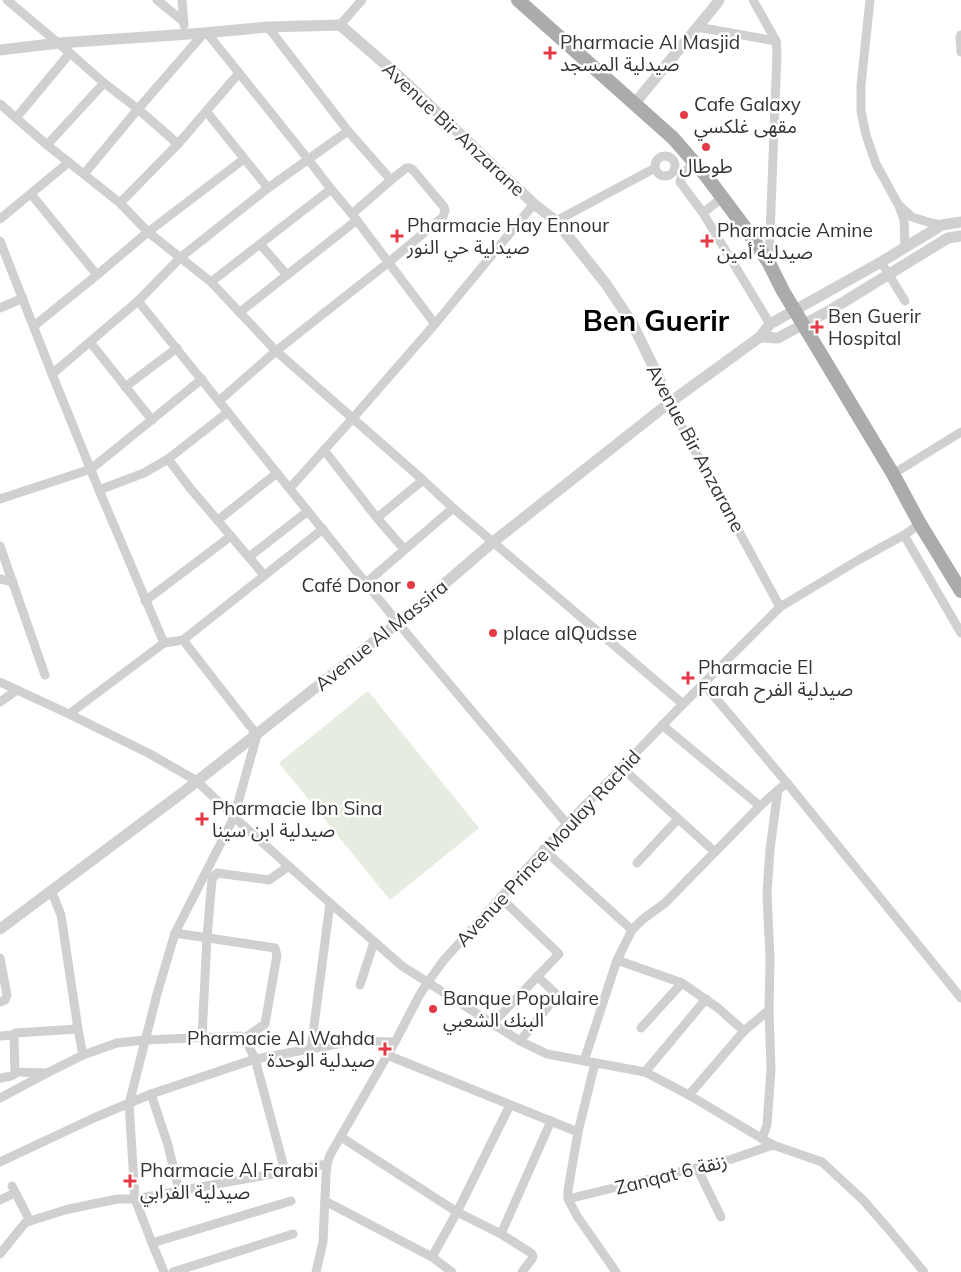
<svg xmlns="http://www.w3.org/2000/svg" width="961" height="1272" viewBox="0 0 961 1272" font-family="Mulish,'Noto Sans Arabic',sans-serif">
	<style>
		.pitch { fill: #e6ecdf }
		.lines { fill: none; stroke-linecap: round; stroke-linejoin: round }
		.minor { stroke: #d0d0d0; stroke-width: 9 }
		.tertiary { stroke: #d0d0d0; stroke-width: 11 }
		.primary { stroke: #ababab; stroke-width: 14 }
		.poi-dot { fill: #e63946; stroke: #fff; stroke-width: 2 }
		.labels { text-anchor: middle; stroke-width: 5; stroke-linejoin: round; paint-order: stroke }
		.poi-label { font-size: 19px; fill: #333; stroke: #fff; text-anchor: start }
		.street-label { font-size: 19px; fill: #333; stroke: #fff }
		.town-label { font-size: 29px; font-weight: bold; fill: #000; stroke: #fff }
	</style>
	<rect width="100%" height="100%" fill="#fff"/>
	<polygon class="pitch" points="368,691 479,828 390,900 279,763"/>
	<g class="lines">
		<g class="minor">
			<polyline points="7,0 70,53 104,83 138,109 178,144"/>
			<polyline points="157,0 184,22"/>
			<polyline points="182,0 184,25"/>
			<polyline points="753,0 776,41 777,53 769,261"/>
			<polyline points="870,0 861,85 861,111 866,135 876,164 899,206 904,220 905,247"/>
			<polyline points="340,25 362,0"/>
			<polyline points="268,27 348,131 391,180"/>
			<polyline points="697,27 776,41"/>
			<polyline points="207,33 308,159 331,189 352,214 435,324"/>
			<polyline points="961,35 960,37 961,52"/>
			<polyline points="0,104 47,145 120,203 148,232 211,282 276,351 423,480 453,508 683,704"/>
			<polyline points="206,111 268,188"/>
			<polyline points="16,118 70,53"/>
			<polyline points="47,145 104,83"/>
			<circle cx="665" cy="166" r="10"/>
			<polyline points="695,162 682,175 680,182 703,213 770,324"/>
			<polyline points="84,174 138,109 204,33"/>
			<polyline points="31,194 97,275"/>
			<polyline points="120,203 178,144 239,73"/>
			<polyline points="900,206 912,217 931,223 942,225"/>
			<polyline points="703,213 723,197"/>
			<polyline points="0,219 69,162"/>
			<polyline points="556,221 655,168"/>
			<polyline points="0,241 52,374 99,490 164,643"/>
			<polyline points="260,244 287,275"/>
			<polyline points="881,262 905,301"/>
			<polyline points="211,282 331,189"/>
			<polyline points="138,301 403,629 567,824"/>
			<polyline points="0,308 23,298"/>
			<polyline points="240,312 357,220"/>
			<polyline points="34,326 97,275 148,232 244,159"/>
			<polyline points="90,342 152,420"/>
			<polyline points="52,374 138,301 181,257 268,188 348,131"/>
			<polyline points="125,387 177,348"/>
			<polyline points="219,401 276,351 389,262 443,217 445,210 444,207 413,170 410,168 406,168 391,180 352,214"/>
			<polyline points="669,403 780,607"/>
			<polyline points="324,450 377,518 404,549"/>
			<polyline points="168,459 190,488 264,575"/>
			<polyline points="893,474 961,432"/>
			<polyline points="290,488 353,418 435,324 534,204"/>
			<polyline points="99,490 144,473 168,459 228,412"/>
			<polyline points="0,499 91,469 202,379"/>
			<polyline points="377,518 423,480"/>
			<polyline points="218,520 277,473"/>
			<polyline points="904,535 961,633"/>
			<polyline points="0,546 45,675"/>
			<polyline points="249,557 308,511"/>
			<polyline points="0,579 13,582"/>
			<polyline points="366,583 453,508"/>
			<polyline points="145,601 231,536"/>
			<polyline points="0,682 69,714 150,754 197,781 234,817 330,903 402,966 520,1041 547,1054 645,1072 689,1095 773,1145 822,1162 863,1200 891,1232 924,1272"/>
			<polyline points="703,683 787,783 961,998"/>
			<polyline points="0,702 17,690"/>
			<polyline points="69,714 164,643 183,640 323,529"/>
			<polyline points="662,725 760,806"/>
			<polyline points="621,767 715,852"/>
			<polyline points="543,849 632,930"/>
			<polyline points="637,863 678,819"/>
			<polyline points="51,890 61,915 78,1029 83,1055"/>
			<polyline points="175,933 275,948 277,955 265,1024 245,1038"/>
			<polyline points="0,958 7,995 5,1000 0,1002"/>
			<polyline points="617,960 682,983 718,1008 744,1031"/>
			<polyline points="360,985 374,942"/>
			<polyline points="492,1024 559,954 500,897"/>
			<polyline points="641,1028 682,983"/>
			<polyline points="0,1036 14,1035"/>
			<polyline points="202,1037 207,937 212,879 217,873 269,880 289,866"/>
			<polyline points="520,1041 554,999 555,993 537,976"/>
			<polyline points="311,1049 330,903"/>
			<polyline points="387,1055 578,1132"/>
			<polyline points="584,1061 617,960 632,930 643,919 665,903 760,806 778,790"/>
			<polyline points="595,1063 578,1132 568,1190 568,1199 577,1216 616,1272"/>
			<polyline points="16,1072 46,1073"/>
			<polyline points="645,1072 706,999"/>
			<polyline points="0,1078 11,1076 15,1074 14,1035 15,1033 78,1029"/>
			<polyline points="151,1094 168,1145 179,1191"/>
			<polyline points="689,1095 744,1031 769,1010"/>
			<polyline points="0,1098 47,1073 83,1055 117,1043 145,1040 241,1036 246,1040 255,1059 285,1171"/>
			<polyline points="341,1137 457,1212 501,1234 531,1253 533,1256 532,1259 522,1272"/>
			<polyline points="762,1139 767,1125 771,1069 769,1010 770,958 767,894 770,849 778,790 787,783"/>
			<polyline points="0,1162 96,1117 151,1094 255,1059 354,1041 395,1042"/>
			<polyline points="697,1168 721,1217"/>
			<polyline points="12,1186 30,1221"/>
			<polyline points="568,1199 732,1159 773,1145"/>
			<polyline points="0,1200 15,1193"/>
			<polyline points="325,1201 432,1257 452,1272"/>
			<polyline points="501,1234 551,1121"/>
			<polyline points="152,1243 291,1201"/>
			<polyline points="0,1254 25,1223 30,1221 65,1210 88,1205 118,1199 135,1199 327,1164"/>
			<polyline points="432,1257 457,1212 510,1105"/>
			<polyline points="164,1272 152,1243 135,1199 129,1104 157,994 175,933 234,817 257,735 183,640"/>
			<polyline points="173,1272 293,1234"/>
			<polyline points="316,1272 323,1242 326,1175 327,1164 330,1155 395,1042 419,996 428,982 443,961 567,824 683,704 780,607 860,559 904,535 920,524"/>
		</g>
		<g class="tertiary">
			<polyline points="0,50 59,43 204,33 268,27 340,25 401,78 534,204 556,221 606,284 632,323 658,376 669,403"/>
			<polyline points="635,103 714,7 719,0"/>
			<polyline points="760,337 778,338 804,324 829,311 948,238 961,236"/>
			<polyline points="0,929 182,793 414,610 493,542 669,403 760,337 770,324 881,262 942,225 961,222"/>
		</g>
		<polyline class="primary" points="518,0 673,138 707,177 746,229 769,263 783,291 893,474 920,524 961,591"/>
	</g>
	<g class="poi-dot">
		<path d="M547.5 45.5h5v5h5v5h-5v5h-5v-5h-5v-5h5z"/>
		<circle cx="684" cy="115" r="5"/>
		<circle cx="706" cy="147" r="5"/>
		<path d="M394.5 228.5h5v5h5v5h-5v5h-5v-5h-5v-5h5z"/>
		<path d="M704.5 233.5h5v5h5v5h-5v5h-5v-5h-5v-5h5z"/>
		<path d="M814.5 319.5h5v5h5v5h-5v5h-5v-5h-5v-5h5z"/>
		<circle cx="411" cy="585" r="5"/>
		<circle cx="493" cy="633" r="5"/>
		<path d="M685.5 670.5h5v5h5v5h-5v5h-5v-5h-5v-5h5z"/>
		<path d="M199.5 811.5h5v5h5v5h-5v5h-5v-5h-5v-5h5z"/>
		<circle cx="433" cy="1009" r="5"/>
		<path d="M382.5 1041.5h5v5h5v5h-5v5h-5v-5h-5v-5h5z"/>
		<path d="M127.5 1173.5h5v5h5v5h-5v5h-5v-5h-5v-5h5z"/>
	</g>
	<g class="labels">
		<g class="poi-label">
			<text x="560" y="49">Pharmacie Al Masjid<tspan x="560" dy="22">صيدلية المسجد</tspan></text>
			<text x="694" y="111">Cafe Galaxy<tspan x="694" dy="22">مقهى غلكسي</tspan></text>
			<text x="706" y="173" text-anchor="middle">طوطال</text>
			<text x="407" y="232">Pharmacie Hay Ennour<tspan x="407" dy="22">صيدلية حي النور</tspan></text>
			<text x="717" y="237">Pharmacie Amine<tspan x="717" dy="22">صيدلية أمين</tspan></text>
			<text x="828" y="323">Ben Guerir<tspan x="828" dy="22">Hospital</tspan></text>
			<text x="401" y="592" text-anchor="end">Café Donor</text>
			<text x="503" y="640">place alQudsse</text>
			<text x="698" y="674">Pharmacie El<tspan x="698" dy="22">Farah صيدلية الفرح</tspan></text>
			<text x="212" y="815">Pharmacie Ibn Sina<tspan x="212" dy="22">صيدلية ابن سينا</tspan></text>
			<text x="443" y="1005">Banque Populaire<tspan x="443" dy="22">البنك الشعبي</tspan></text>
			<text x="375" y="1045" text-anchor="end">Pharmacie Al Wahda<tspan x="375" dy="22">صيدلية الوحدة</tspan></text>
			<text x="140" y="1177">Pharmacie Al Farabi<tspan x="140" dy="22">صيدلية الفرابي</tspan></text>
		</g>
		<g class="street-label">
			<text transform="translate(454 129) rotate(43)" y="7">Avenue Bir Anzarane</text>
			<text transform="translate(696 448) rotate(62)" y="7">Avenue Bir Anzarane</text>
			<text transform="translate(381 635) rotate(-39)" y="7">Avenue Al Massira</text>
			<text transform="translate(548 848) rotate(-47)" y="7">Avenue Prince Moulay Rachid</text>
			<text transform="translate(671 1174) rotate(-14)" y="7">Zanqat 6 زنقة</text>
		</g>
		<g class="town-label">
			<text x="656" y="331">Ben Guerir</text>
		</g>
	</g>
</svg>
